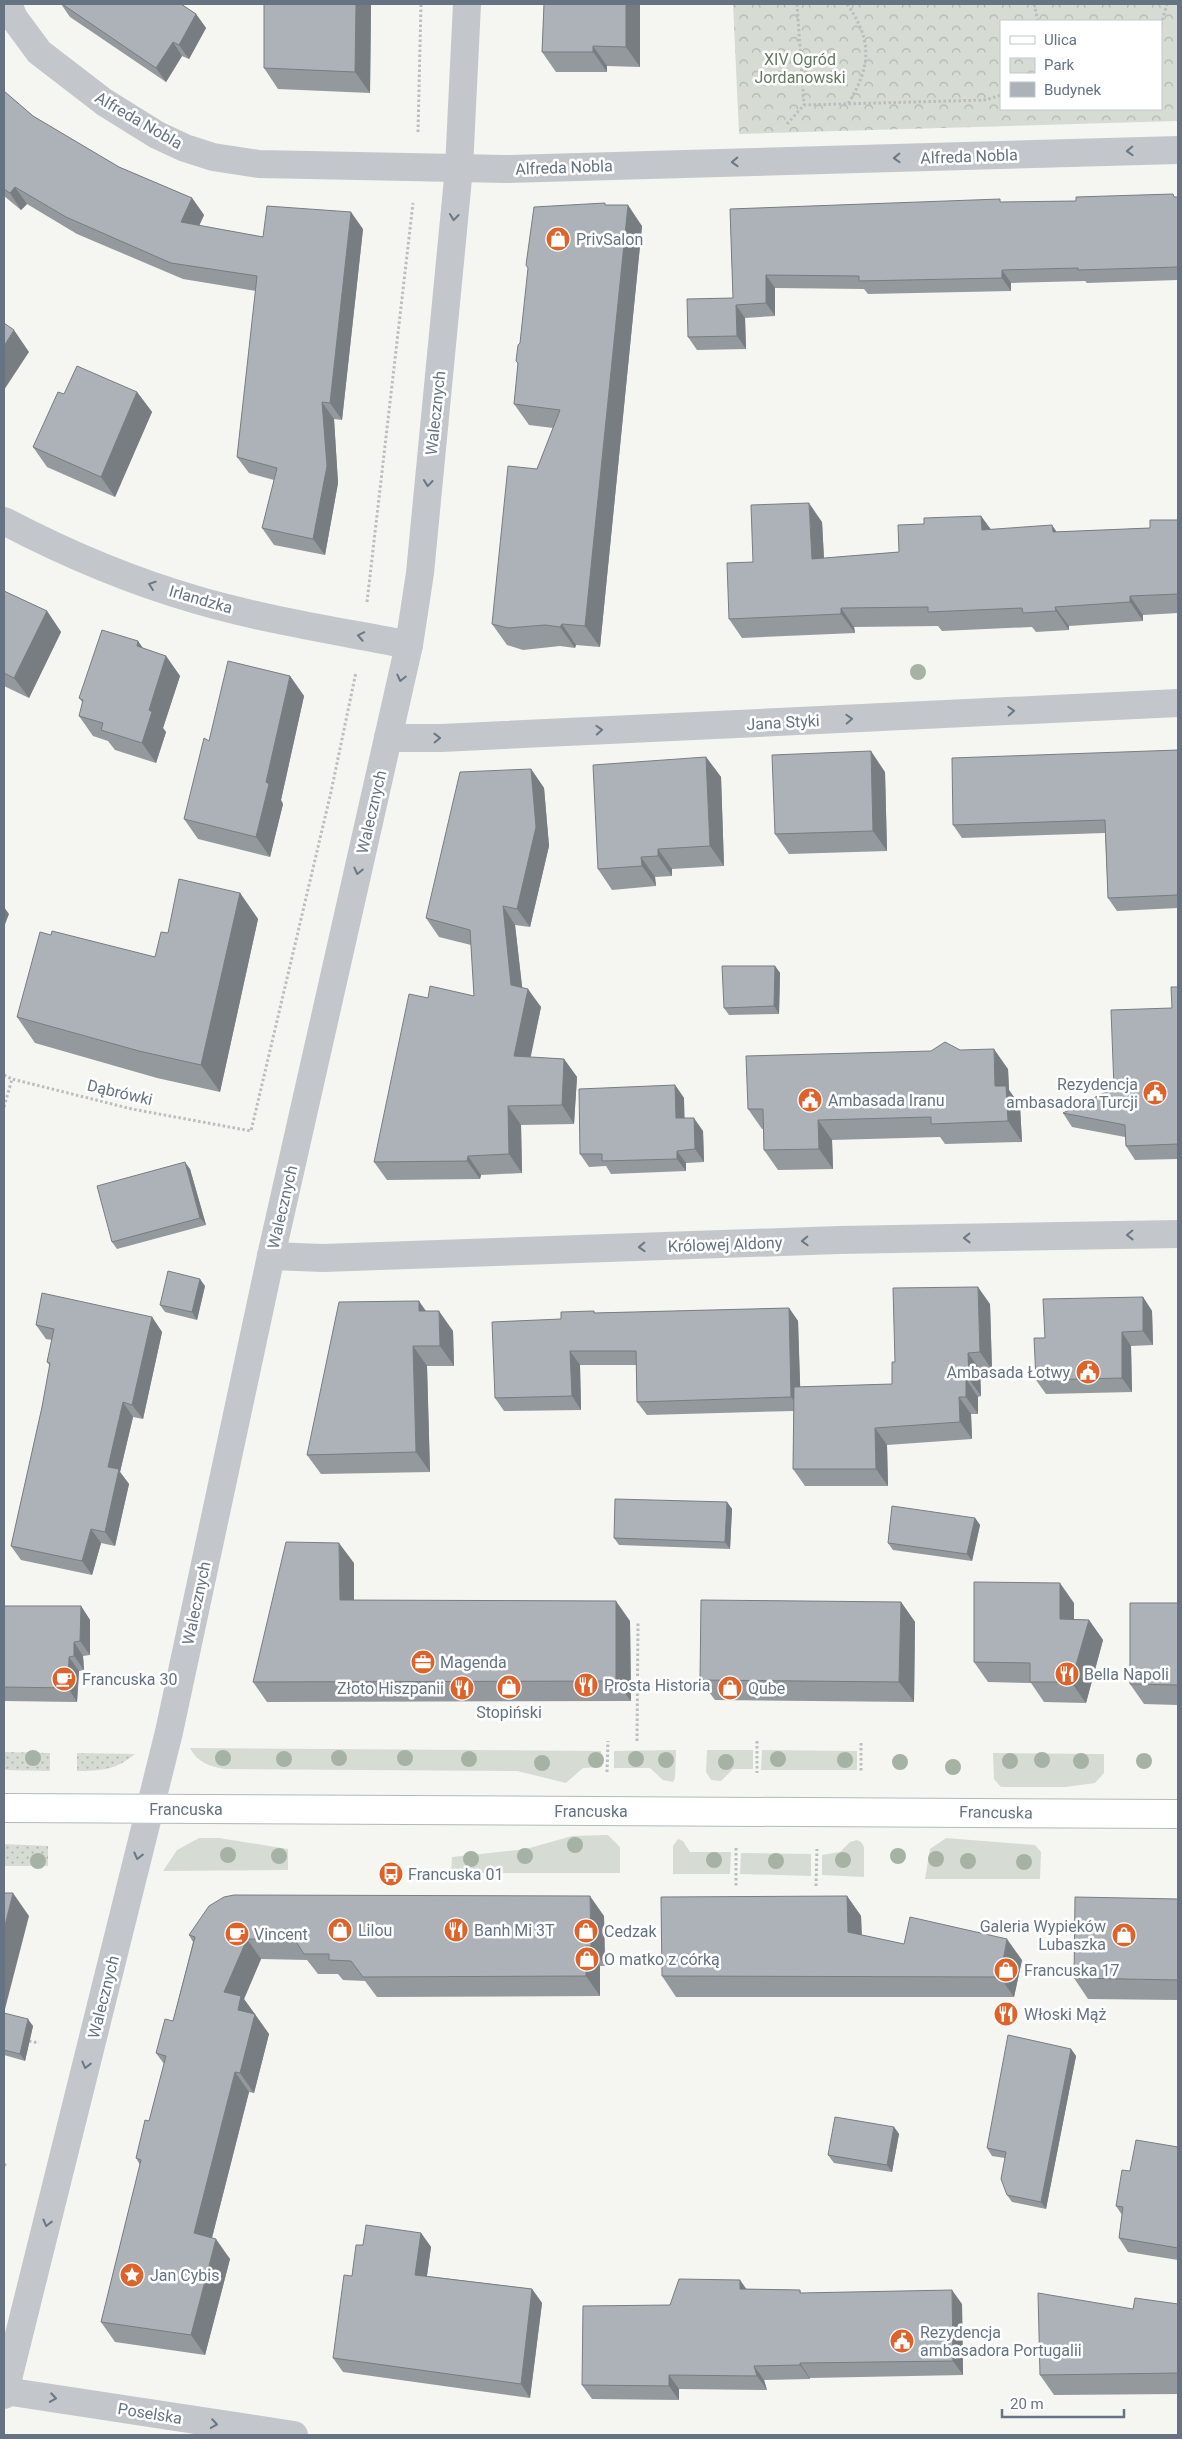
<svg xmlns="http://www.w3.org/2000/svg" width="1182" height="2439" viewBox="0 0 1182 2439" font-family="Roboto,sans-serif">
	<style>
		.grass { fill: #d6dcd3 }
		.park { fill: url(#park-crowns); fill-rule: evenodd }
		.garden { fill: url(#garden-dots) }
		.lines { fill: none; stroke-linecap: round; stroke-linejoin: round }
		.secondary-casing { stroke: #b3b8bc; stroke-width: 30 }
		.path { stroke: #bbbdbf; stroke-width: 3; stroke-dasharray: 2.5 2.5; stroke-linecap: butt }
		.street { stroke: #c3c6ca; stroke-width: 28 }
		.secondary { stroke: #fff; stroke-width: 28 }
		.tree { fill: #a6b2a4 }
		.wall { fill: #94999e }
		.shaded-wall { fill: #787d81 }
		.building { fill: #acb2b8; stroke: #787d81 }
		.oneway { stroke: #6a7786 }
		.labels { text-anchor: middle; stroke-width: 5; stroke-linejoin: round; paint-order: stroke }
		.park-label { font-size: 16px; fill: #667a64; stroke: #fff }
		.street-label { font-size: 16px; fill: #657382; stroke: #fff }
		.poi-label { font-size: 16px; fill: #657382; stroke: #fff; text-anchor: start }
	</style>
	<defs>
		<pattern id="park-crowns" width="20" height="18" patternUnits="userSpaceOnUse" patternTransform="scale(1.25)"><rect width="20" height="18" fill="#d6dcd3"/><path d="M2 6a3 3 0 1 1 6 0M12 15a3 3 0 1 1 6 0" fill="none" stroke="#b1b7b1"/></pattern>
		<pattern id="garden-dots" width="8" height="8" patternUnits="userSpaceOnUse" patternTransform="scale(1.25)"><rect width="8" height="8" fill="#d6dcd3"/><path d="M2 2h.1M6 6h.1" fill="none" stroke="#b1b7b1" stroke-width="1.8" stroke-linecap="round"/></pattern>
	</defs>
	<rect width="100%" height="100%" fill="#f5f6f2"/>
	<g class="grass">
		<path d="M190,1748l411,3 1,16 -19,1 -17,15 -49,-12 -292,-2c-15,-2 -28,-7 -35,-21z"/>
		<polygon points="676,1750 675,1778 673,1782 663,1780 650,1768 614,1768 614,1751"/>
		<polygon points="707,1750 753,1750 753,1769 733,1769 721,1781 711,1780 706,1772"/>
		<polygon points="762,1750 857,1751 857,1770 761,1770"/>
		<polygon points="993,1753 1104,1754 1104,1773 1095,1783 1066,1787 1001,1787 994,1779"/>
		<polygon points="608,1835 620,1847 620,1873 451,1873 452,1857 526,1849 572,1836"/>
		<polygon points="199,1838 219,1838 288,1849 288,1870 163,1871 177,1850"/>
		<polygon points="946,1838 1035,1845 1041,1852 1040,1879 925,1879 930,1849"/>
		<polygon points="678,1839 683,1841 690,1852 731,1852 730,1874 673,1874 673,1846"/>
		<polygon points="857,1840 861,1842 864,1847 864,1877 822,1875 822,1855 840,1852 850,1842"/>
		<polygon points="741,1853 811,1854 811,1876 740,1874"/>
	</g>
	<path class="park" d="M733,4h445v117l-439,13zM1001,21h160v88h-160z"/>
	<g class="garden">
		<polygon points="4,1752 50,1753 50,1771 4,1770"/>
		<path d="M77,1753l58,1c-19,16 -34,17 -58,17z"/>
		<polygon points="4,1844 48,1846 48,1866 4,1866"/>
	</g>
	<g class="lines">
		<defs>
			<polyline id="secondary" points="4,1808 1178,1814"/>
		</defs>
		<use href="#secondary" class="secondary-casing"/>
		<g class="path">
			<polyline points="797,4 804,105"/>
			<path d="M847,4c26,37 24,62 1,100"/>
			<polyline points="1034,4 1038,21"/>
			<polyline points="1161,25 1167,4"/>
			<polyline points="787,124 804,105 986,100 1001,95"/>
			<polyline points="418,132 421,4"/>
			<polyline points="367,602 413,203"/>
			<polyline points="4,1075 12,1079"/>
			<polyline points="4,1107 12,1079 132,1109 251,1131 331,792 356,672"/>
			<polyline points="637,1741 638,1622"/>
			<polyline points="757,1741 757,1773"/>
			<polyline points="861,1743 861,1773"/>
			<polyline points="607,1772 608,1741"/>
			<polyline points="736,1848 736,1886"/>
			<polyline points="816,1886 817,1849"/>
			<polyline points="29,2041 39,2043"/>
			<polyline points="4,2164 7,2166"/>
		</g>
		<g class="street">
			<polyline points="8,4 14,18 39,52 104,102 157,135 185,148 213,157 259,164 506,169 1178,150"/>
			<path d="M4,521c61,32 127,60 193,79 69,20 141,31 212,45"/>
			<polyline points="388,738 441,738 1178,703"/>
			<polyline points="271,1256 323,1258 839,1240 1178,1234"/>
			<polyline points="5,2391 294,2435"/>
			<polyline points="4,2395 169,1732 271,1256 409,645 420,573 459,168 467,4"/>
		</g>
		<use href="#secondary" class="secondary"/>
	</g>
	<g class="tree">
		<circle cx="918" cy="672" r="8"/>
		<circle cx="33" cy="1758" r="8"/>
		<circle cx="223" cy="1758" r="8"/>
		<circle cx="339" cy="1758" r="8"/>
		<circle cx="405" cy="1758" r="8"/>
		<circle cx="284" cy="1759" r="8"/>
		<circle cx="469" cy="1759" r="8"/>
		<circle cx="636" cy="1759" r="8"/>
		<circle cx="778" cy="1759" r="8"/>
		<circle cx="596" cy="1760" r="8"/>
		<circle cx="666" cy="1760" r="8"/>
		<circle cx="845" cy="1760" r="8"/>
		<circle cx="1042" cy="1760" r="8"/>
		<circle cx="1010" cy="1761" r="8"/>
		<circle cx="1081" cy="1761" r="8"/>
		<circle cx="1144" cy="1761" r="8"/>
		<circle cx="726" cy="1762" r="8"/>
		<circle cx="900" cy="1762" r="8"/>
		<circle cx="542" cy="1763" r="8"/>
		<circle cx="953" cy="1767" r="8"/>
		<circle cx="575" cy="1845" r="8"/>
		<circle cx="228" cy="1855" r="8"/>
		<circle cx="279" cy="1856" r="8"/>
		<circle cx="525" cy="1856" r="8"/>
		<circle cx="898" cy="1856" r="8"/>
		<circle cx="471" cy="1859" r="8"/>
		<circle cx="936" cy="1859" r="8"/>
		<circle cx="714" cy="1860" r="8"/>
		<circle cx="843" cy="1860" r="8"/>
		<circle cx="38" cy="1861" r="8"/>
		<circle cx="776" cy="1861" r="8"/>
		<circle cx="968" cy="1861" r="8"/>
		<circle cx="1024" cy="1862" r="8"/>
	</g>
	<g class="wall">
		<polygon points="61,4 181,4 196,14 206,28 189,59 182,56 166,82 70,17"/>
		<polygon points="264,4 371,4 370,93 278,89 264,68"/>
		<polygon points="544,4 640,4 640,67 607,66 607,72 556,72 542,52"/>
		<polygon points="4,91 33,116 119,167 192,198 204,215 199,226 263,237 363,229 342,420 334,419 338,483 325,555 274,545 262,528 274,480 249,473 237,457 256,291 183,279 77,234 27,204 21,210 4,196"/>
		<polygon points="1178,197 1178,280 1087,283 1085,281 1011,283 1011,291 868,294 864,289 775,288 775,316 745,318 746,349 697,350 688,337 733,298 730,209 1076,201"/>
		<polygon points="607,205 642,226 600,647 576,645 575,648 560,646 523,650 507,645 492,624 537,469 553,428 529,425 514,404 518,364 516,361 520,343"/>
		<polygon points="137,392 152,412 115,497 47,467 33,447 64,394"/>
		<polygon points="981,516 990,529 1057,532 1150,528 1178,520 1178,613 1143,615 1143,621 1069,626 1069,630 1036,632 1032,627 942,631 938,626 854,627 855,633 742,638 729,619 753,562 822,522 824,558 899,552"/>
		<polygon points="4,591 47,611 61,632 29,698 4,686"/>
		<polygon points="138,641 142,648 166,656 180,676 163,728 166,732 156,763 115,750 108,741 93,736 79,716 83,703 79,698"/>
		<polygon points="290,676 304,696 281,800 283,804 270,857 198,839 184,819 209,741"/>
		<polygon points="1178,750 1178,908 1117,911 1108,898 1105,833 962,838 953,825"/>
		<polygon points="706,757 721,777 724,866 672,869 672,876 655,877 656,886 612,890 598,869"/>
		<polygon points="531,769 544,788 549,846 530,927 515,925 522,987 541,1007 530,1057 564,1059 577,1077 574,1124 521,1125 522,1173 481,1175 480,1179 387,1180 374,1162 428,998 474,996 471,945 439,937 426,918"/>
		<polygon points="885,772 887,851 789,854 775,834"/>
		<polygon points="240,893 258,919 220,1092 157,1078 35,1043 17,1017 51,935 155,957 168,933"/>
		<polygon points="775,966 780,973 779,1014 729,1015 724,1008"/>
		<polygon points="1178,987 1178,1159 1135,1160 1126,1146 1125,1137 1072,1127 1063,1113 1114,1088 1172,1008"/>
		<polygon points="960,1050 1008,1069 1009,1090 1020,1106 1022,1142 945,1144 940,1137 832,1140 833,1169 778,1170 764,1150 763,1129 762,1129 748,1109"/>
		<polygon points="675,1085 684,1098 684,1118 703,1131 704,1162 686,1163 686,1171 611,1174 606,1166 589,1167 580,1154"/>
		<polygon points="190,1169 206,1225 117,1249 112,1242"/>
		<polygon points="205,1286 197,1320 165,1312 160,1305"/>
		<polygon points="1143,1297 1152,1311 1153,1345 1131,1346 1132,1392 1046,1394 1036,1380 1045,1338"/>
		<polygon points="990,1304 992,1370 980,1370 981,1396 978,1397 978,1414 971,1414 972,1439 887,1445 888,1486 805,1486 793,1469 794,1411 647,1415 637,1402 636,1365 580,1365 581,1410 504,1411 495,1398 561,1319 594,1311 595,1313 789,1308 798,1321 800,1387 892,1384 895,1362"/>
		<polygon points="426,1311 453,1331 454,1366 427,1366 430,1472 321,1474 307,1455"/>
		<polygon points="152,1317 162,1332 143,1419 133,1417 120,1472 129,1484 115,1546 101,1543 92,1575 21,1560 11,1546 42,1407 50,1366 47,1362 52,1340 46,1339 36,1325"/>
		<polygon points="727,1502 732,1509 730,1549 619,1545 614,1538"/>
		<polygon points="975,1518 980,1525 972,1561 893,1550 888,1543"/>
		<polygon points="354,1563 354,1600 630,1621 631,1701 267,1702 253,1682"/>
		<polygon points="901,1602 915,1622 914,1702 715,1700 700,1680"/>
		<polygon points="1074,1603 1074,1619 1089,1620 1103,1640 1086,1703 1044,1702 1031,1683 988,1682 974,1662"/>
		<polygon points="1178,1603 1178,1705 1144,1704 1130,1684"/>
		<polygon points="4,1606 81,1606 90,1620 90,1655 83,1656 84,1670 79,1671 77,1702 4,1701"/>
		<polygon points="847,1896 861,1916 862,1935 904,1944 1022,1960 1014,1997 676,1997 662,1976"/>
		<polygon points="1178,1899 1178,2000 1088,1999 1074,1978"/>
		<polygon points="604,1916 605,1966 600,1966 600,1996 377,1997 365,1981 343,1980 338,1974 318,1974 307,1960 261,1959 244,1999 269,2034 254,2093 249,2092 212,2238 230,2259 205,2355 115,2342 101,2322 140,2165 136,2158 149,2121 164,2064 156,2053 173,2021 193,1942 189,1935"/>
		<polygon points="4,2013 33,2026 25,2061 4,2055"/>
		<polygon points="1071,2049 1076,2056 1046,2209 1012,2202 1007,2195 1005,2158 992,2156 987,2148"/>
		<polygon points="894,2127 899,2134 892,2172 834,2163 828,2155"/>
		<polygon points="1178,2147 1178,2260 1128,2252 1119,2238 1122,2215 1116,2206 1130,2171"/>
		<polygon points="421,2233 431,2247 427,2276 532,2289 542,2303 530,2398 343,2372 333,2358 352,2276 363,2245"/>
		<polygon points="746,2289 800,2290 801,2293 962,2304 963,2375 810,2378 810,2379 764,2380 767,2390 679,2389 679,2400 592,2399 582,2385"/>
		<polygon points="1178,2304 1178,2394 1054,2395 1040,2375 1133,2309"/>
	</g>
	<g class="shaded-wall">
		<polygon points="356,4 371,4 370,93 355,72"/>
		<polygon points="626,4 640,4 640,67 626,47"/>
		<polygon points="196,14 206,28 189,59 179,45"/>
		<polygon points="173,42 182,56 166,82 156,68"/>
		<polygon points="593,46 607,66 607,72 593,52"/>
		<polygon points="15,187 27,204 21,210 10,193"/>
		<polygon points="192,198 204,215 193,239 181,222"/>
		<polygon points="628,205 642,226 600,647 585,626"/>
		<polygon points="351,212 363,229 342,420 330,403"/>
		<polygon points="1002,270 1011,283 1011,291 1002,278"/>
		<polygon points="766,275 775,288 775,316 766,303"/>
		<polygon points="736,305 745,318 746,349 737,336"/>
		<polygon points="14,330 29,352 4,390 4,346"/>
		<polygon points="137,392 152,412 115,497 101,477"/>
		<polygon points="322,402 334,419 338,483 325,555 313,539"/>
		<polygon points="809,503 822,522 825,578 812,559"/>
		<polygon points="981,516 995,535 982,530"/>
		<polygon points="1052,525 1065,544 1053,532"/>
		<polygon points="1130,596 1143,615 1143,621 1130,602"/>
		<polygon points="1055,607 1069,626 1069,630 1056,611"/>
		<polygon points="841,608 854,627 855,633 841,614"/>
		<polygon points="47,611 61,632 29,698 14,678"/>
		<polygon points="562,624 576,645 575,648 560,627"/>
		<polygon points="138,641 152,661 137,646"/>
		<polygon points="166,656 180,676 163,728 166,732 156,763 142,743 149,710"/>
		<polygon points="290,676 304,696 281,800 283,804 270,857 256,837 266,782"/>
		<polygon points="871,751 885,772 887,851 873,831"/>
		<polygon points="706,757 721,777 724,866 710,846"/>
		<polygon points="531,769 544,788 549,846 530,927 517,909"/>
		<polygon points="658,849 672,869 672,876 658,856"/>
		<polygon points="641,857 655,877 656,886 642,866"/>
		<polygon points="240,893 258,919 220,1092 201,1065"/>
		<polygon points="503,906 515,925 524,1003 511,985"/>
		<polygon points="4,907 9,914 4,927"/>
		<polygon points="775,966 780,973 779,1014 774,1006"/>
		<polygon points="528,989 541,1007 527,1075 514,1056"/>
		<polygon points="994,1049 1008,1069 1009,1090 1020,1106 1022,1142 1008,1121 995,1086"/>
		<polygon points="564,1059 577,1077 574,1124 562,1105"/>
		<polygon points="675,1085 684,1098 685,1131 676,1118"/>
		<polygon points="508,1106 521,1125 522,1173 509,1154"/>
		<polygon points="694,1118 703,1131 704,1162 695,1149"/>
		<polygon points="818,1120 832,1140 833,1169 819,1149"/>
		<polygon points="677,1151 686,1163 686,1171 677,1159"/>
		<polygon points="468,1156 481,1175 480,1179 467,1161"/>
		<polygon points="185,1162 190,1169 206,1225 200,1218"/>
		<polygon points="200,1279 205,1286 197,1320 192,1312"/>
		<polygon points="978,1287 990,1304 992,1370 980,1352"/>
		<polygon points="1143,1297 1152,1311 1153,1345 1143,1331"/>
		<polygon points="419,1301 433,1321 419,1311"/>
		<polygon points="789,1308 798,1321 801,1411 791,1397"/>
		<polygon points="439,1311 453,1331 454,1366 440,1346"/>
		<polygon points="152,1317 162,1332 143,1419 132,1405"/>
		<polygon points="1122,1332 1131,1346 1132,1392 1122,1378"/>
		<polygon points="413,1346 427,1366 430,1472 416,1452"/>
		<polygon points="570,1351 580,1365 581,1410 572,1396"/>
		<polygon points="968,1353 980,1370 981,1396 969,1379"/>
		<polygon points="966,1379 978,1397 978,1414 966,1397"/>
		<polygon points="959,1397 971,1414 972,1439 960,1422"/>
		<polygon points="123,1402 133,1417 120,1472 129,1484 115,1546 105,1532 108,1467"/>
		<polygon points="875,1428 887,1445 888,1486 876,1469"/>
		<polygon points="727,1502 732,1509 730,1549 725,1542"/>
		<polygon points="975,1518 980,1525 972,1561 967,1554"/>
		<polygon points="91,1529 101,1543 92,1575 82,1561"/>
		<polygon points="339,1543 354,1563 354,1620 340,1600"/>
		<polygon points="1060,1583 1074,1603 1074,1639 1060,1619"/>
		<polygon points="616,1601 630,1621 631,1701 616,1681"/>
		<polygon points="901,1602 915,1622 914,1702 899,1682"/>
		<polygon points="81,1606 90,1620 90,1655 80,1641"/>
		<polygon points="1089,1620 1103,1640 1086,1703 1071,1682"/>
		<polygon points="74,1642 83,1656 84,1670 74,1656"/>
		<polygon points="69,1657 79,1671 77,1702 68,1688"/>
		<polygon points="13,1893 29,1916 5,2009 4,2007 4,1929"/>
		<polygon points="590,1896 604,1916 605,1966 591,1946"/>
		<polygon points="847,1896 861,1916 862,1952 848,1932"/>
		<polygon points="247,1939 261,1959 244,1999 269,2034 254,2093 240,2073 224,1992"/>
		<polygon points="1007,1939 1022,1960 1014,1997 1000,1977"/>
		<polygon points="586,1946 600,1966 600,1996 586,1976"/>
		<polygon points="28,2019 33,2026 25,2061 20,2054"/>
		<polygon points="1071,2049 1076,2056 1046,2209 1041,2202"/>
		<polygon points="235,2072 249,2092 208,2253 194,2233"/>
		<polygon points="894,2127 899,2134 892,2172 887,2165"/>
		<polygon points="421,2233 431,2247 425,2289 415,2275"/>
		<polygon points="216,2239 230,2259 205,2355 191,2335"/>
		<polygon points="740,2280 750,2294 740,2289"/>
		<polygon points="532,2289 542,2303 530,2398 521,2384"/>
		<polygon points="952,2290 962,2304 963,2375 953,2361"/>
		<polygon points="800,2363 810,2378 810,2379 800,2365"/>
		<polygon points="754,2366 764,2380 767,2390 757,2376"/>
		<polygon points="669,2375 679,2389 679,2400 669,2386"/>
	</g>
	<g class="building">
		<polygon points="62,4 181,4 196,14 179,45 173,42 156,68"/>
		<polygon points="264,4 356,4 355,72 264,68"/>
		<polygon points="544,4 626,4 626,47 593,46 593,52 542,52"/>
		<polygon points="4,91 33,116 119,167 192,198 181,222 263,237 267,206 351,212 330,403 322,402 327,466 313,539 262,528 277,468 237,457 257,276 171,263 66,217 15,187 10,193 4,189"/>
		<polygon points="1173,194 1174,197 1178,197 1178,267 1078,270 1078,268 1002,270 1002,278 859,281 859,276 766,275 766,303 736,305 737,336 688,337 687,299 733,298 730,209 1000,199 1000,202 1076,201 1076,197"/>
		<polygon points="605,203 605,205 628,205 585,626 562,624 560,627 545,625 508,628 492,624 508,466 537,469 560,410 514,404 518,363 516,361 518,345 520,343 528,268 526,265 534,207"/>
		<polygon points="4,323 14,330 4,346"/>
		<polygon points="77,366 137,392 101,477 33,447 58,392 64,394"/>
		<polygon points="809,503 812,559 899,552 898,525 924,524 924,518 981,516 982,530 1052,525 1053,532 1150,528 1150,520 1178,520 1178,594 1130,596 1130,602 1055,607 1056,611 1023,613 1022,608 928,612 928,607 841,608 841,614 729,619 727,563 753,562 751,505"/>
		<polygon points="4,591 47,611 14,678 4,673"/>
		<polygon points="102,630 138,641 137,646 166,656 149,710 152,712 142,743 101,730 103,723 79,716 83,700 79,698"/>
		<polygon points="228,661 290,676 266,782 269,784 256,837 184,819 204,738 209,741"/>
		<polygon points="1178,750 1178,895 1108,898 1105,820 953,825 952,758"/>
		<polygon points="871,751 873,831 775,834 772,755"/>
		<polygon points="706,757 710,846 658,849 658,856 641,857 642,866 598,869 593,765"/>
		<polygon points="531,769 536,827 517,909 503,906 511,985 528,989 514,1056 564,1059 562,1105 508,1106 509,1154 468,1156 467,1161 374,1162 409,994 428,998 430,986 474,996 470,930 426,918 460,772"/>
		<polygon points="179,879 240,893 201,1065 139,1051 17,1017 40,932 51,935 52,931 155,957 161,932 168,933"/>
		<polygon points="722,966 775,966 774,1006 724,1008"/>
		<polygon points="1171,987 1178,987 1178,1144 1126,1146 1125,1125 1063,1113 1114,1088 1111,1010 1172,1008"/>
		<polygon points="945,1042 960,1050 994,1049 995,1086 1006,1086 1008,1121 931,1124 931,1117 818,1120 819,1149 764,1150 763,1109 748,1109 746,1056 931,1051"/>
		<polygon points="675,1085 676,1118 694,1118 695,1149 677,1151 677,1159 602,1161 602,1154 580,1154 579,1089"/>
		<polygon points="185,1162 200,1218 112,1242 97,1186"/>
		<polygon points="168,1271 200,1279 192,1312 160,1305"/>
		<polygon points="978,1287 980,1352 968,1353 969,1379 966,1379 966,1397 959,1397 960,1422 875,1428 876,1469 793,1469 794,1387 892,1384 892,1362 895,1362 893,1288"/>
		<polygon points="42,1293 152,1317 132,1405 123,1402 108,1467 119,1469 105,1532 91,1529 82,1561 11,1546 42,1407 50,1363 47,1362 54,1329 36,1325"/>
		<polygon points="1143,1297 1143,1331 1122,1332 1122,1378 1036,1380 1034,1338 1045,1338 1043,1299"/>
		<polygon points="419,1301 419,1311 439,1311 440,1346 413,1346 416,1452 307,1455 339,1302"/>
		<polygon points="789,1308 791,1397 637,1402 636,1351 570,1351 572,1396 495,1398 492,1322 561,1319 561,1312 594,1311 594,1313"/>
		<polygon points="615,1499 727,1502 725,1542 614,1538"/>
		<polygon points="892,1506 975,1518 967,1554 888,1543"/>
		<polygon points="286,1542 339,1543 340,1600 616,1601 616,1681 253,1682"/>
		<polygon points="974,1582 1060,1583 1060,1619 1089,1620 1071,1682 1030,1682 1030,1663 974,1662"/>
		<polygon points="701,1600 901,1602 899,1682 700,1680"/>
		<polygon points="1130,1603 1178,1603 1178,1685 1130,1684"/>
		<polygon points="4,1606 81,1606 80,1641 74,1642 74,1656 69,1657 68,1688 4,1687"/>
		<polygon points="4,1893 13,1893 4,1929"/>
		<polygon points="234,1895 590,1896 591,1946 586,1946 586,1976 363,1977 351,1961 329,1960 329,1954 304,1954 295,1940 247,1939 224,1992 241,1996 238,2010 255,2014 240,2073 235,2072 194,2233 216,2239 191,2335 101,2322 141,2160 136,2158 145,2120 149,2121 166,2056 156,2053 165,2019 173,2021 195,1937 189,1935 209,1906 224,1897"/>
		<polygon points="847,1896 848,1932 904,1944 910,1917 1007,1939 1000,1977 662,1976 661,1897"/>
		<polygon points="1075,1897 1178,1899 1178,1980 1074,1978"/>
		<polygon points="4,2013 28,2019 20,2054 4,2050"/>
		<polygon points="1008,2035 1071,2049 1041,2202 1007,2195 1001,2179 1006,2152 987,2148"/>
		<polygon points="835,2117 894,2127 887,2165 828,2155"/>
		<polygon points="1136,2140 1178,2147 1178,2248 1119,2238 1123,2207 1116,2206 1122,2170 1130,2171"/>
		<polygon points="366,2225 421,2233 415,2275 532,2289 521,2384 333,2358 344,2275 352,2276 356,2245 363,2245"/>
		<polygon points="679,2279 740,2280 740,2289 800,2290 800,2293 952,2290 953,2361 800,2363 800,2365 754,2366 757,2376 669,2375 669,2386 582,2385 583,2306 670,2305"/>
		<polygon points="1038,2293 1133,2309 1135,2298 1178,2304 1178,2373 1040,2375"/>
	</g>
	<defs><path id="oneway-chevron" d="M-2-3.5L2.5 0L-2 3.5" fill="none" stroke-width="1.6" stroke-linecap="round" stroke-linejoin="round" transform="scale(1.25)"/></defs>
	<g class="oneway">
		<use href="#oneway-chevron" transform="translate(1130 151) rotate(178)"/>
		<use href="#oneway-chevron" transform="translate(897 158) rotate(178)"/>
		<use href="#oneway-chevron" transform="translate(735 162) rotate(178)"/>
		<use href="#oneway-chevron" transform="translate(454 217) rotate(96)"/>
		<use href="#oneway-chevron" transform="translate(428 483) rotate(96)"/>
		<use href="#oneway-chevron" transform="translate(152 585) rotate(-161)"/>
		<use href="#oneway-chevron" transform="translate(361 636) rotate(-169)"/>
		<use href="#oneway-chevron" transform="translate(401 678) rotate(103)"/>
		<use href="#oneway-chevron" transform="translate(1011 711) rotate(-3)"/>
		<use href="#oneway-chevron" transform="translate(849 719) rotate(-3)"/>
		<use href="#oneway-chevron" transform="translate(599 730) rotate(-3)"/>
		<use href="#oneway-chevron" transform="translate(437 738) rotate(-1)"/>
		<use href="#oneway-chevron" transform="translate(358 871) rotate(103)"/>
		<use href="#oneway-chevron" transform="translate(1130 1235) rotate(179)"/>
		<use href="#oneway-chevron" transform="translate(967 1238) rotate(179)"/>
		<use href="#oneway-chevron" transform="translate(805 1241) rotate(178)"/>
		<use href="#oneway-chevron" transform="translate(642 1247) rotate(178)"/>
		<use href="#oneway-chevron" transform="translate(138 1856) rotate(104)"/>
		<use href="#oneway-chevron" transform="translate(86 2065) rotate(104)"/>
		<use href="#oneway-chevron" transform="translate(47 2223) rotate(104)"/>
		<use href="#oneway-chevron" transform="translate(53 2398) rotate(9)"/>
		<use href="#oneway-chevron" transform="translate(214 2424) rotate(9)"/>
	</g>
	<defs>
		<symbol id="shop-disc" viewBox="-11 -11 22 22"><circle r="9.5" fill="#de632a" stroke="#fff"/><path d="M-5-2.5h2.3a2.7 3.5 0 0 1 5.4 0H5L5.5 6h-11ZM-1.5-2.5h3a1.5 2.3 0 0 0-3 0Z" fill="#fff"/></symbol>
		<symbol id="civic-disc" viewBox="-11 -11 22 22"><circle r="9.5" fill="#de632a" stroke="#fff"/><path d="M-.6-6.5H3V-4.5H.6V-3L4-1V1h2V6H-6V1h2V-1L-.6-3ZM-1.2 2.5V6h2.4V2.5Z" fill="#fff"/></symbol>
		<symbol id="office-disc" viewBox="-11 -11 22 22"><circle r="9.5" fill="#de632a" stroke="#fff"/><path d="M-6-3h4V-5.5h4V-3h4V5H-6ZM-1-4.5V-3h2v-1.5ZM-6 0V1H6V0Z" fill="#fff"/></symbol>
		<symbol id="restaurant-disc" viewBox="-11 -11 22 22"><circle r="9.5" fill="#de632a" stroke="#fff"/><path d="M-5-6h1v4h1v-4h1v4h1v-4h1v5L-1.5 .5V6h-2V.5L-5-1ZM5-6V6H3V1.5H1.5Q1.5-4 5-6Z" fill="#fff"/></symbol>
		<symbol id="cafe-disc" viewBox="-11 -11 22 22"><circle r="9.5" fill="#de632a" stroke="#fff"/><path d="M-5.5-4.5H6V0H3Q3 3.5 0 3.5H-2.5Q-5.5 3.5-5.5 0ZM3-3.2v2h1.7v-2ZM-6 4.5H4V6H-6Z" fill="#fff"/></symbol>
		<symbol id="bus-disc" viewBox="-11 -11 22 22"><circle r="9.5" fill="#de632a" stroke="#fff"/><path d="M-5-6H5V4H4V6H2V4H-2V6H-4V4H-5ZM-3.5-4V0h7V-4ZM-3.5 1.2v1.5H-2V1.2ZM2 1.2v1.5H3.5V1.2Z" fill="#fff"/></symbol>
		<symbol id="sight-disc" viewBox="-11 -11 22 22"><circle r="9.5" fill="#de632a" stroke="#fff"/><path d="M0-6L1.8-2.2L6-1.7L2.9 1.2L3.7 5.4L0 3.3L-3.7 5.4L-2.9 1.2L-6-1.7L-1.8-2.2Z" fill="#fff"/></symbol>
	</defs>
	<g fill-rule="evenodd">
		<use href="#shop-disc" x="544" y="225" width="28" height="28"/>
		<use href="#civic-disc" x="1141" y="1079" width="28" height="28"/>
		<use href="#civic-disc" x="796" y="1086" width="28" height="28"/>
		<use href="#civic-disc" x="1074" y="1358" width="28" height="28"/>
		<use href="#office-disc" x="409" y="1648" width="28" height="28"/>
		<use href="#restaurant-disc" x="1053" y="1660" width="28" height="28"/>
		<use href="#cafe-disc" x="50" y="1665" width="28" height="28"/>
		<use href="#restaurant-disc" x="572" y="1671" width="28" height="28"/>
		<use href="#shop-disc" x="495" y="1673" width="28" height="28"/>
		<use href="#restaurant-disc" x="448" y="1674" width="28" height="28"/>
		<use href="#shop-disc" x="716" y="1674" width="28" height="28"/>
		<use href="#bus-disc" x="377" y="1860" width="28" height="28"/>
		<use href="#shop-disc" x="326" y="1916" width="28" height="28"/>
		<use href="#restaurant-disc" x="442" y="1916" width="28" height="28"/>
		<use href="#shop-disc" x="572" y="1917" width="28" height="28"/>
		<use href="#cafe-disc" x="223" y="1920" width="28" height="28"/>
		<use href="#shop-disc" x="1110" y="1921" width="28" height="28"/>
		<use href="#shop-disc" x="573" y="1945" width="28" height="28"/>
		<use href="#shop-disc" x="992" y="1956" width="28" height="28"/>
		<use href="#restaurant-disc" x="992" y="2000" width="28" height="28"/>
		<use href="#sight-disc" x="118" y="2261" width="28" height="28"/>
		<use href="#civic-disc" x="888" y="2327" width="28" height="28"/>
	</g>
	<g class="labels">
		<g class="park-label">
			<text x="800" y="65">XIV Ogród<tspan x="800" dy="18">Jordanowski</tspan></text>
		</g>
		<g class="street-label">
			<text transform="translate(139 120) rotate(30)" y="6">Alfreda Nobla</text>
			<text transform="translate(969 156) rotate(-2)" y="6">Alfreda Nobla</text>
			<text transform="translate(564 167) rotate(-2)" y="6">Alfreda Nobla</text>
			<text transform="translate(435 413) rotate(-84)" y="6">Walecznych</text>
			<text transform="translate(201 599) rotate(16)" y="6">Irlandzka</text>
			<text transform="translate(783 722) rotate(-3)" y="6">Jana Styki</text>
			<text transform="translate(371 812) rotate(-77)" y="6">Walecznych</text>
			<text transform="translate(120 1092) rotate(13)" y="6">Dąbrówki</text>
			<text transform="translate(282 1207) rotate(-77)" y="6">Walecznych</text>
			<text transform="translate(725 1244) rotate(-2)" y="6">Królowej Aldony</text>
			<text transform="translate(196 1603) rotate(-78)" y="6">Walecznych</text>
			<text x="186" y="1815">Francuska</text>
			<text x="591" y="1817">Francuska</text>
			<text transform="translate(996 1812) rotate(1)" y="6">Francuska</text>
			<text transform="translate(103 1997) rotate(-76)" y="6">Walecznych</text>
			<text transform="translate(150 2413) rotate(9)" y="6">Poselska</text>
		</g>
		<g class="poi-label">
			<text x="576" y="245">PrivSalon</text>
			<text x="1138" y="1090" text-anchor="end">Rezydencja<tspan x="1138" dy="18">ambasadora Turcji</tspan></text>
			<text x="828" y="1106">Ambasada Iranu</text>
			<text x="1070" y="1378" text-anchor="end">Ambasada Łotwy</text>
			<text x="440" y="1668">Magenda</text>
			<text x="1084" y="1680">Bella Napoli</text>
			<text x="82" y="1685">Francuska 30</text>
			<text x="604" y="1691">Prosta Historia</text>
			<text x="444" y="1694" text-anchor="end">Złoto Hiszpanii</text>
			<text x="748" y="1694">Qube</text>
			<text x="509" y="1718" text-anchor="middle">Stopiński</text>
			<text x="408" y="1880">Francuska 01</text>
			<text x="1106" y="1932" text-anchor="end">Galeria Wypieków<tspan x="1106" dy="18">Lubaszka</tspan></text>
			<text x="358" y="1936">Lilou</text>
			<text x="474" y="1936">Banh Mi 3T</text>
			<text x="604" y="1937">Cedzak</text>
			<text x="254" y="1940">Vincent</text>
			<text x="604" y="1965">O matko z córką</text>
			<text x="1024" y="1976">Francuska 17</text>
			<text x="1024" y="2020">Włoski Mąż</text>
			<text x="150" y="2281">Jan Cybis</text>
			<text x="920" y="2338">Rezydencja<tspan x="920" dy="18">ambasadora Portugalii</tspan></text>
		</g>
	</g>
	<rect width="1182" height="2439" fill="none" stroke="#657382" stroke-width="10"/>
	<rect x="1000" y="20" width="162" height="90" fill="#ffffff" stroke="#c1c7cd"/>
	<rect x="1010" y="36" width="25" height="8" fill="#ffffff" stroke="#c1c7cd"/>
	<text x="1044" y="45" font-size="15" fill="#657382">Ulica</text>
	<rect x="1010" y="58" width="25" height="15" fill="url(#park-crowns)" stroke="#c1c7cd"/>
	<text x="1044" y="70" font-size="15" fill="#657382">Park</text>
	<rect x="1010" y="82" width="25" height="15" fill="#acb2b8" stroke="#c1c7cd"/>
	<text x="1044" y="95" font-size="15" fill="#657382">Budynek</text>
	<path d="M1002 2409v8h122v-8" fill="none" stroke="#657382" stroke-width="2.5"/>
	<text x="1010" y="2409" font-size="15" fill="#657382" stroke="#ffffff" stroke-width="4" paint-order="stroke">20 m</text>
</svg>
